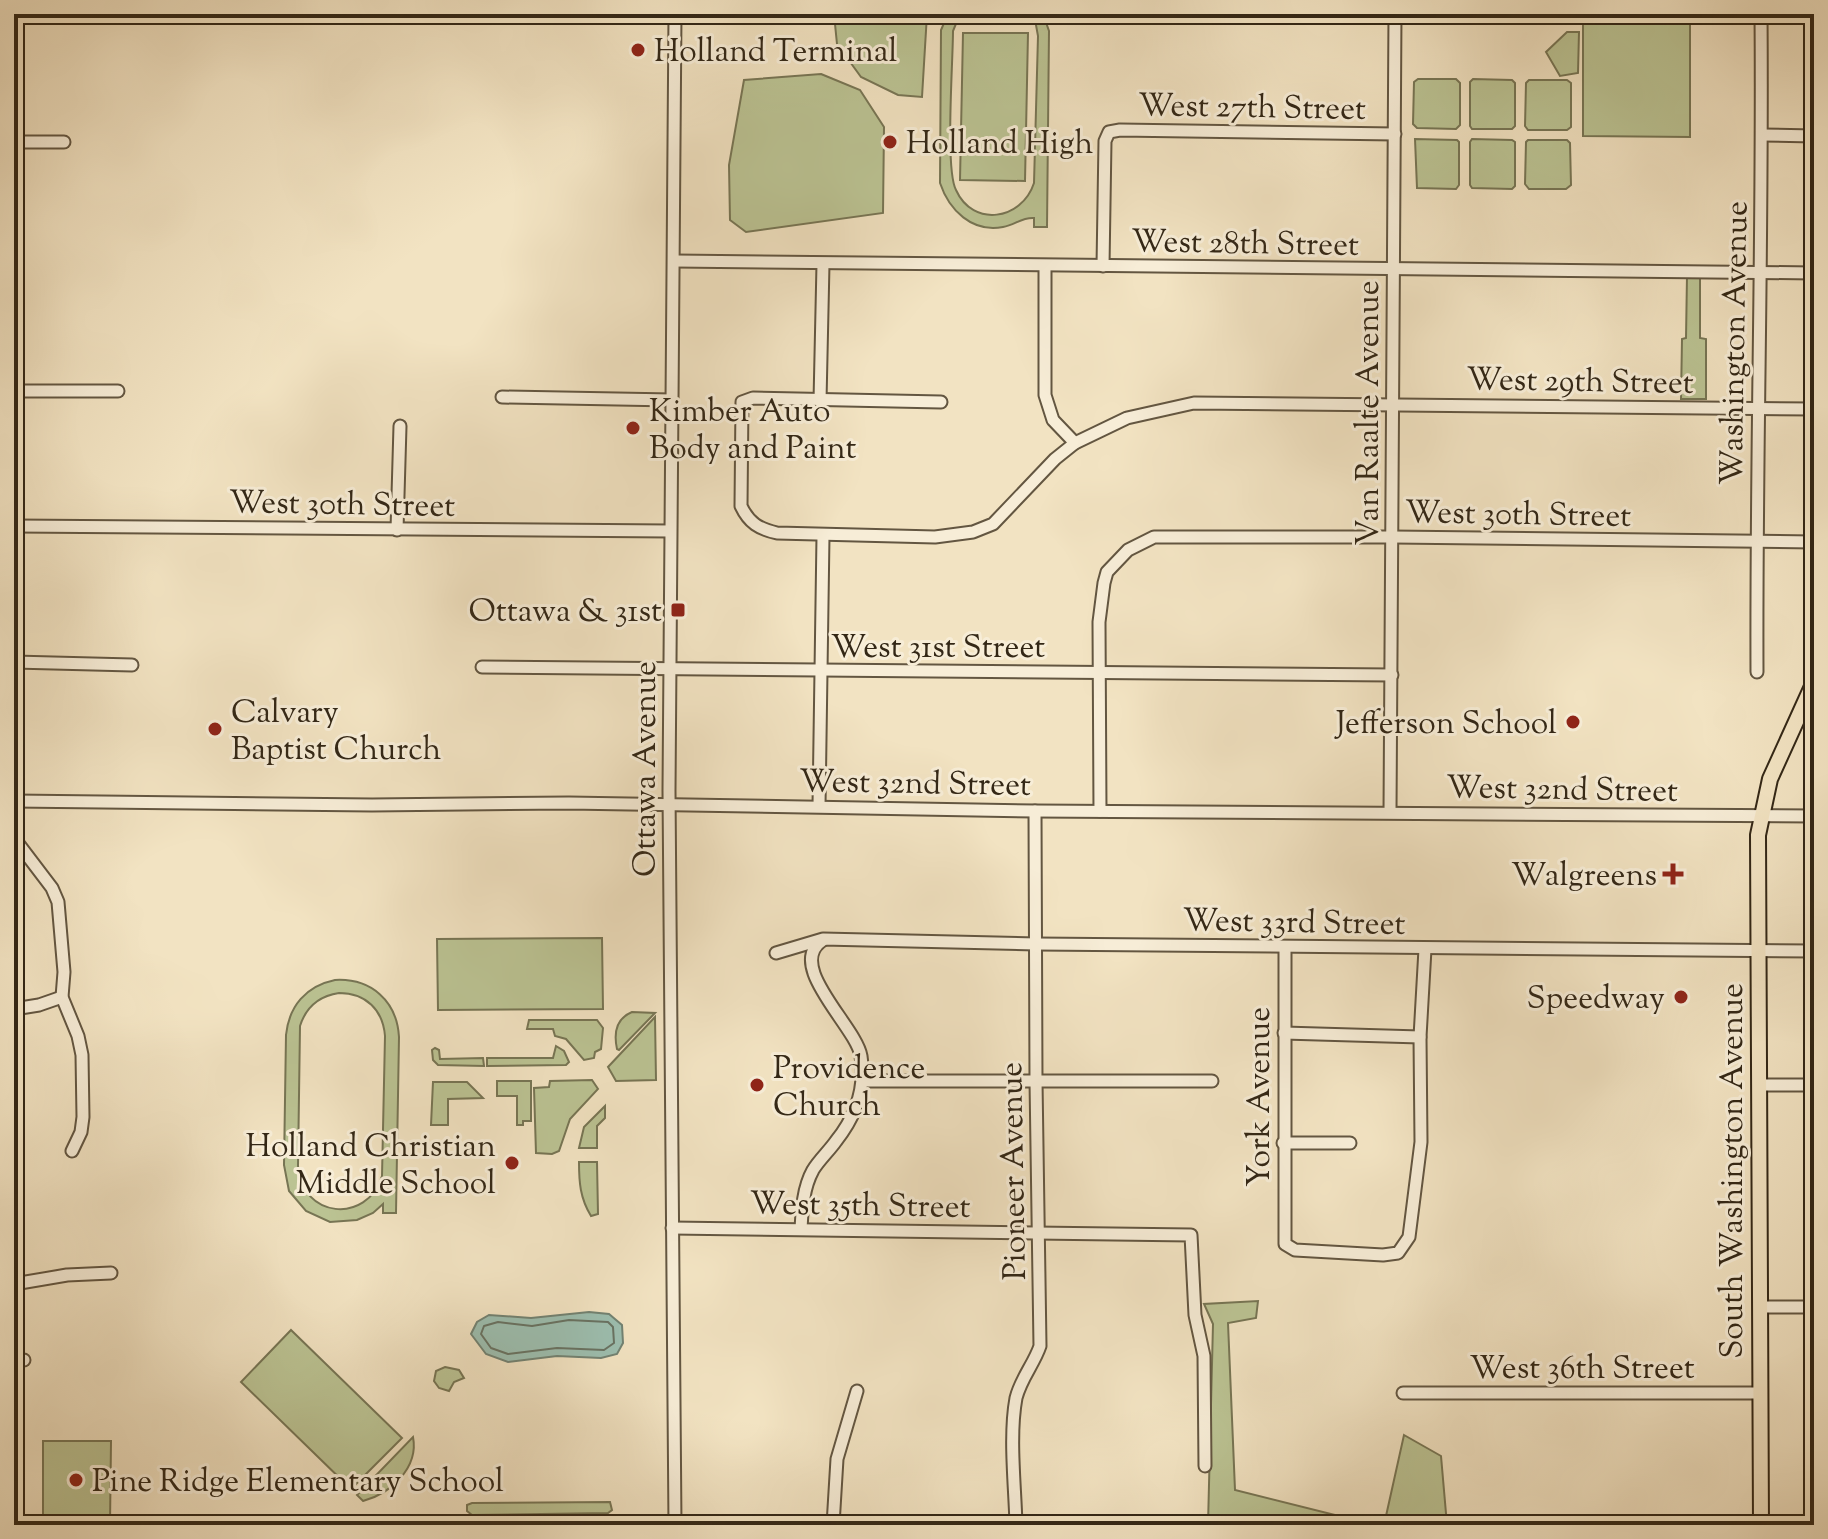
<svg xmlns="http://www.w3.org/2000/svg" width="1828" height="1539" viewBox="0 0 1828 1539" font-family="'Sorts Mill Goudy',serif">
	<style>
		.green { fill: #bbc393; stroke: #777554; stroke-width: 2; fill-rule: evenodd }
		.water { fill: #9cbeaf; stroke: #728272; stroke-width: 2 }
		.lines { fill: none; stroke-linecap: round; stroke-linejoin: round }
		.shore { stroke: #687262; stroke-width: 2 }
		.minor-casing { stroke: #635641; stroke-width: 15 }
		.major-casing { stroke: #332716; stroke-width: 18 }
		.minor { stroke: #f7edd7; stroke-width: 11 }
		.major { stroke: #f2e3c2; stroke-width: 14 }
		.poi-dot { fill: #8f2418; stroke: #f7edd7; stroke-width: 3 }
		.labels { text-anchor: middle; stroke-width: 6; stroke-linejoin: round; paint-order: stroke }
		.poi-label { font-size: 32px; fill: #332716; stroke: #f7edd7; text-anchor: start }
		.street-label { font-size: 32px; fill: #332716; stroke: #f7edd7 }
	</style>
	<rect width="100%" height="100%" fill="#f2e3c2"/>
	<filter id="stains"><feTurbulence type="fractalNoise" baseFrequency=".0025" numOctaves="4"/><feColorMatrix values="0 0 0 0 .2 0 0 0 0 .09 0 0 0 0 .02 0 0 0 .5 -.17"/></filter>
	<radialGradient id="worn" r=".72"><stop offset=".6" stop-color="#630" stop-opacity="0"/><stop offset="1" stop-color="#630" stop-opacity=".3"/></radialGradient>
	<g class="green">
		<polygon points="834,14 927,14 922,97 898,95 861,77 837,44"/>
		<path d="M948,14h12l-7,17c0,31 -8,138 3,159 17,38 66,30 78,-7l4,-147 -2,-11 -6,-11h13l6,17 -2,196h-13v-9c-12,-1 -19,7 -31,9 -31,6 -54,-17 -63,-44l1,-153z"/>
		<polygon points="1583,14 1690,14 1690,137 1583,136"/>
		<polygon points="1567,32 1579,32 1578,73 1560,76 1546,52"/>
		<polygon points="963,33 1028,33 1025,181 960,180"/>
		<polygon points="821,74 860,90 884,127 883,213 746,232 730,220 729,165 744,80"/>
		<polygon points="1418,79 1456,79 1460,83 1460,125 1456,129 1417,128 1413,124 1414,82"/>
		<polygon points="1473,79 1512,80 1515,83 1515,126 1512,129 1472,129 1470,126 1470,82"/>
		<polygon points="1529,80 1567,80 1571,83 1571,127 1567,130 1528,130 1525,126 1526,83"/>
		<polygon points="1415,139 1457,140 1459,142 1459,185 1456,189 1417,188"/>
		<polygon points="1472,139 1512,140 1515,142 1515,186 1512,189 1472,188 1470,185 1470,142"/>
		<polygon points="1528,140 1567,140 1570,143 1571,185 1566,189 1529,189 1525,184 1526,142"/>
		<polygon points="1687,276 1700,277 1700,338 1706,339 1706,399 1681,399 1682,339 1686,338"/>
		<polygon points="602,938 603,1009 438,1010 437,939"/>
		<path d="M335,980c36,-2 62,21 64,57l-3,176h-13v-9l-10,9 -16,7 -27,2 -24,-11 -17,-20 -5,-26 2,-130c3,-29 20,-49 49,-55zM339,993c27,0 44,17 46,43l-3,140c-15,49 -81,42 -84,-10l2,-140c6,-19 19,-30 39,-33z"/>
		<path d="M632,1012l23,1 -36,37 -2,-1c-3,-14 -2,-30 15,-37z"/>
		<polygon points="655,1017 656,1080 616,1081 608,1067"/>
		<polygon points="529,1020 597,1020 603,1028 601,1049 595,1052 594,1058 584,1060 566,1039 555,1036 553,1029 527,1029"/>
		<polygon points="556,1046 564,1051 569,1062 566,1065 487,1066 487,1058 553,1058"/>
		<polygon points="435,1048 439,1050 440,1059 483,1058 484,1066 438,1065 433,1060 432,1050"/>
		<polygon points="592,1080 598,1089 570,1119 559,1151 552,1154 536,1153 534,1088 549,1087 550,1081"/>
		<polygon points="497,1081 531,1081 531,1121 523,1121 523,1125 517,1125 517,1096 497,1096"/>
		<polygon points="433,1082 467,1082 483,1098 448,1099 448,1125 431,1125"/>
		<polygon points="605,1106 605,1118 597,1126 597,1148 579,1148 584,1127"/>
		<path d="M579,1162h18l1,52 -7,2c-11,-18 -12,-34 -12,-54z"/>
		<polygon points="1258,1301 1256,1318 1228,1323 1235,1490 1375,1525 1208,1525 1213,1324 1204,1304"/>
		<polygon points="291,1330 402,1438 351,1489 241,1382"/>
		<polygon points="445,1367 459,1370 464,1378 454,1382 449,1391 439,1388 434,1381 436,1371"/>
		<polygon points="1404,1435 1441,1456 1447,1525 1384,1525"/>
		<path d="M413,1437c6,31 -23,57 -50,64l-6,-6z"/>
		<polygon points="43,1441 111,1441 110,1525 43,1525"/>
		<polygon points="610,1502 612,1510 608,1513 472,1515 467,1511 467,1505 472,1503"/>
	</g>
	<polygon class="water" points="589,1312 609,1314 622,1325 623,1343 617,1354 601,1358 557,1356 508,1362 486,1354 471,1334 477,1322 489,1315 531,1318"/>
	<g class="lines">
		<polygon class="shore" points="569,1320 608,1322 613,1327 614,1343 604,1350 557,1348 508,1354 491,1348 481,1334 484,1326 498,1322 532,1326"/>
		<defs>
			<g id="minor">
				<polyline points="675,14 669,791 675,1525"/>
				<polyline points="1762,135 1814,136"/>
				<polyline points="14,142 64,142"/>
				<polyline points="675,261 1814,273"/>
				<polyline points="1045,266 1045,395 1053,420 1075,443"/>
				<polyline points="1103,266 1105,141 1109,132 1120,130 1395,134"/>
				<polyline points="14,391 118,391"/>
				<polyline points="502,397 672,400"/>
				<polyline points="820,401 823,264"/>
				<path d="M941,402l-188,-4 -11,4 -1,104c8,17 18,23 36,27l158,4 38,-5 20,-8 62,-65 20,-16 52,-25 67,-15 620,6"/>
				<polyline points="14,526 670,531"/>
				<polyline points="397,530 400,426"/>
				<polyline points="14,662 132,665"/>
				<polyline points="482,667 1392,675"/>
				<path d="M1757,672c-1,-219 6,-439 4,-658"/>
				<polyline points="14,801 372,805 569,803 1035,811 1814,816"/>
				<polyline points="819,806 823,536"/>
				<polyline points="1100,811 1099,622 1104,583 1107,572 1128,550 1154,537 1393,537 1814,542"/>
				<polyline points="1390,812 1395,14"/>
				<polyline points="14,838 52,888 58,902 64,972 62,997 78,1036 82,1055 83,1117 81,1132 72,1151"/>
				<polyline points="1285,947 1285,1244 1295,1250 1383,1255 1398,1253 1409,1237 1421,1142 1420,1037 1425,949"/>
				<polyline points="776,953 823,939 1036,944 1814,951"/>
				<polyline points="14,1009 39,1005 62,997"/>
				<polyline points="1284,1033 1420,1037"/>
				<polyline points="863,1081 1212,1081"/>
				<polyline points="1759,1085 1814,1085"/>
				<polyline points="1283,1143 1350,1143"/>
				<polyline points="672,1228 1191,1235 1195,1315 1204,1356 1205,1466"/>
				<path d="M801,1229c1,-19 2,-41 12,-59 6,-10 16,-19 23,-29 20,-25 30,-53 25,-85 -5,-30 -77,-91 -38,-116"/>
				<polyline points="14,1284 67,1275 111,1273"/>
				<polyline points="1760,1307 1814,1307"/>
				<polyline points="14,1360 24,1360"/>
				<polyline points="1403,1393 1761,1393"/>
				<polyline points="833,1525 837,1459 857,1391"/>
				<path d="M1016,1525c-1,-40 -7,-89 0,-127 5,-20 18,-34 24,-52l-4,-265 -1,-270"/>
			</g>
			<polyline id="major" points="1761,1525 1758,835 1770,779 1814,682"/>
		</defs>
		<use href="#minor" class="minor-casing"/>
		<use href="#major" class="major-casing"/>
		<use href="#minor" class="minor"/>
		<use href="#major" class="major"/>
	</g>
	<g class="poi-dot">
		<circle cx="638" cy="50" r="8"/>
		<circle cx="890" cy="142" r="8"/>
		<circle cx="633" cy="428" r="8"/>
		<rect x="670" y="602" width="16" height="16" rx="4"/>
		<circle cx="1573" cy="722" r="8"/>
		<circle cx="215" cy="729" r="8"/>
		<path d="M1669 862h8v8h8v8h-8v8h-8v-8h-8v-8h8z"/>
		<circle cx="1681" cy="997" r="8"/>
		<circle cx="757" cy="1085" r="8"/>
		<circle cx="512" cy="1163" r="8"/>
		<circle cx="76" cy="1480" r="8"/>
	</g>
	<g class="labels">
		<g class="poi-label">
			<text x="654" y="61">Holland Terminal</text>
			<text x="906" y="153">Holland High</text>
			<text x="649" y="421">Kimber Auto<tspan x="649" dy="37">Body and Paint</tspan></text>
			<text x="662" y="621" text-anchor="end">Ottawa &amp; 31st</text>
			<text x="231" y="722">Calvary<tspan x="231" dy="37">Baptist Church</tspan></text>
			<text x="1557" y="733" text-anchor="end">Jefferson School</text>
			<text x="1657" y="885" text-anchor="end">Walgreens</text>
			<text x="1665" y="1008" text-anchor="end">Speedway</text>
			<text x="773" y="1078">Providence<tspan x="773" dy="37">Church</tspan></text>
			<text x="496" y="1156" text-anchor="end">Holland Christian<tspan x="496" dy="37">Middle School</tspan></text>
			<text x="92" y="1491">Pine Ridge Elementary School</text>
		</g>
		<g class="street-label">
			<text transform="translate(1252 106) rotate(1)" y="11">West 27th Street</text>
			<text transform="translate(1245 242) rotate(1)" y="11">West 28th Street</text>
			<text transform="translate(1733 343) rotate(-89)" y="11">Washington Avenue</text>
			<text transform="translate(1580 380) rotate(1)" y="11">West 29th Street</text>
			<text transform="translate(1367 413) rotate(-90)" y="11">Van Raalte Avenue</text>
			<text transform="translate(342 503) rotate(1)" y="11">West 30th Street</text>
			<text transform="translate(1518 513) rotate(1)" y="11">West 30th Street</text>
			<text x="938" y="657">West 31st Street</text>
			<text transform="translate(644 769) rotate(-90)" y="11">Ottawa Avenue</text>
			<text transform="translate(915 782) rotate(1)" y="11">West 32nd Street</text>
			<text transform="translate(1562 788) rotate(1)" y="11">West 32nd Street</text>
			<text transform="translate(1294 921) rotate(1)" y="11">West 33rd Street</text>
			<text transform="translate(1258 1097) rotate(-90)" y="11">York Avenue</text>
			<text transform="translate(1012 1171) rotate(-91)" y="11">Pioneer Avenue</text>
			<text transform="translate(1731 1171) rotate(-90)" y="11">South Washington Avenue</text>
			<text transform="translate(860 1204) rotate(1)" y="11">West 35th Street</text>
			<text x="1582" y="1378">West 36th Street</text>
		</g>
	</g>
	<rect width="1828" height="1539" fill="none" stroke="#f2e3c2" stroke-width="48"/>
	<rect x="16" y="16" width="1796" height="1507" fill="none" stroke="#332716" stroke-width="4"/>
	<rect x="24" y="24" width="1780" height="1491" fill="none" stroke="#332716" stroke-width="2"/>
	<rect width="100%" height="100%" filter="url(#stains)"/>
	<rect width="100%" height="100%" fill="url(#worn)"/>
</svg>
